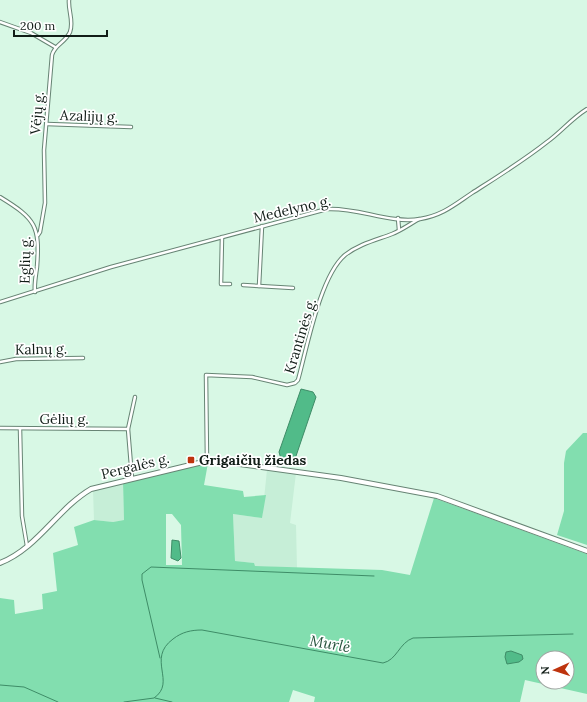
<svg xmlns="http://www.w3.org/2000/svg" width="587" height="702" viewBox="0 0 587 702" font-family="Lora,serif">
	<style>
		.built { fill: #c6eed7 }
		.green { fill: #82deaf; fill-rule: evenodd }
		.water { fill: #51bb89; stroke: #3e8c67 }
		.lines { fill: none; stroke-linecap: round; stroke-linejoin: round }
		.stream { stroke: #3e8c67; stroke-width: 1 }
		.street-casing { stroke: #678474; stroke-width: 4.5 }
		.primary-casing { stroke: #678474; stroke-width: 6 }
		.street { stroke: #fff; stroke-width: 2.5 }
		.primary { stroke: #fff; stroke-width: 4 }
		.poi-dot { fill: #be340e; stroke: #fff; stroke-width: 1.5 }
		.labels { text-anchor: middle; stroke-width: 3.5; stroke-linejoin: round; paint-order: stroke }
		.street-label { font-size: 14px; fill: #111d17; stroke: #fff }
		.poi-label { font-size: 14px; font-weight: bold; fill: #111d17; stroke: #fff; text-anchor: start }
		.water-label { font-size: 15px; font-style: italic; fill: #26523c; stroke: #fff }
	</style>
	<rect width="100%" height="100%" fill="#d8f8e5"/>
	<g class="built">
		<polygon points="267,470 296,473 290,523 296,525 297,568 255,566 253,563 235,561 233,514 262,518"/>
		<polygon points="123,482 124,520 113,522 94,520 93,490"/>
	</g>
	<g class="green">
		<polygon points="583,433 587,433 587,545 557,535 564,511 564,463 566,451"/>
		<path d="M208,463l-4,22 39,6 1,6 22,-2 -4,23 -29,-4 2,47 19,2 1,3 127,4 28,5 24,-77 153,56v140l-62,-14 -5,22h-206l1,-5 -22,-7 -4,12h-289v-104l14,2 1,14 28,-5 -1,-15 15,-3 -4,-38 25,-8 -4,-18 20,-7 19,2 11,-2 -1,-38zM166,514h6l9,11 1,40h-16zM543,658h24v24h-24z"/>
	</g>
	<g class="water">
		<polygon points="301,389 313,392 316,397 295,459 288,462 281,459 279,452"/>
		<polygon points="172,540 179,541 181,558 178,561 171,558"/>
		<polygon points="511,651 522,655 523,659 519,662 507,664 505,657 506,652"/>
	</g>
	<g class="lines">
		<g class="stream">
			<polyline points="160,658 142,580 142,574 151,567 374,576"/>
			<polyline points="0,685 24,687 58,702"/>
			<polyline points="155,698 172,702"/>
			<path d="M124,702l30,-4c23,-16 -8,-39 19,-59 9,-7 18,-9 29,-9l181,33c14,-3 16,-20 30,-25l160,-4"/>
		</g>
		<defs>
			<g id="street">
				<polyline points="0,22 31,33 55,47"/>
				<polyline points="47,124 131,127"/>
				<path d="M0,197c36,22 40,29 37,70 -1,8 -3,17 -2,25"/>
				<polyline points="398,218 399,230"/>
				<path d="M38,235l2,-3 5,-29 -1,-53 8,-95c3,-11 13,-12 18,-23 4,-11 -2,-21 -1,-32"/>
				<polyline points="222,237 221,284 230,284"/>
				<polyline points="243,285 259,286 262,226"/>
				<polyline points="259,286 293,288"/>
				<path d="M0,302l111,-35 216,-58c31,-2 62,15 93,10 23,-4 34,-14 52,-26 25,-16 51,-32 75,-51 14,-10 25,-24 40,-33"/>
				<polyline points="0,362 16,359 83,358"/>
				<polyline points="0,428 128,429"/>
				<polyline points="20,429 22,516 27,546"/>
				<path d="M207,461l-1,-86 46,2 35,8 8,-2 3,-3c9,-32 22,-104 47,-125 14,-11 31,-15 47,-21 10,-4 18,-10 27,-15"/>
				<polyline points="132,478 128,429 135,397"/>
			</g>
			<path id="primary" d="M0,563c38,-15 57,-54 91,-74l116,-28 18,1 116,16 96,18 150,55"/>
		</defs>
		<use href="#street" class="street-casing"/>
		<use href="#primary" class="primary-casing"/>
		<use href="#street" class="street"/>
		<use href="#primary" class="primary"/>
	</g>
	<rect class="poi-dot" x="187" y="456" width="8" height="8" rx="2"/>
	<g class="labels">
		<g class="street-label">
			<text transform="translate(37 113) rotate(-85)" y="5">Vėjų g.</text>
			<text transform="translate(89 116) rotate(2)" y="5">Azalijų g.</text>
			<text transform="translate(292 209) rotate(-13)" y="5">Medelyno g.</text>
			<text transform="translate(25 260) rotate(-89)" y="5">Eglių g.</text>
			<text transform="translate(300 336) rotate(-73)" y="5">Krantinės g.</text>
			<text transform="translate(41 349) rotate(-1)" y="5">Kalnų g.</text>
			<text x="64" y="424">Gėlių g.</text>
			<text transform="translate(135 466) rotate(-14)" y="5">Pergalės g.</text>
		</g>
		<g class="poi-label">
			<text x="199" y="465">Grigaičių žiedas</text>
		</g>
		<g class="water-label">
			<text transform="translate(330 644) rotate(10)" y="5">Murlė</text>
		</g>
	</g>
	<g transform="translate(555 670) rotate(267)"><circle r="19" fill="#ffffff" stroke="#a0a5a2"/>
	<path d="M0-3L7 15L0 10L-7 15Z" fill="#be340e"/>
	<text y="-6" font-size="11" font-weight="bold" text-anchor="middle" fill="#111d17">N</text>
	</g>
	<path d="M14 30v6h93v-6" fill="none" stroke="#111d17" stroke-width="2"/>
	<text x="20" y="30" font-size="12" fill="#111d17" stroke="#ffffff" stroke-width="3" paint-order="stroke">200 m</text>
</svg>
